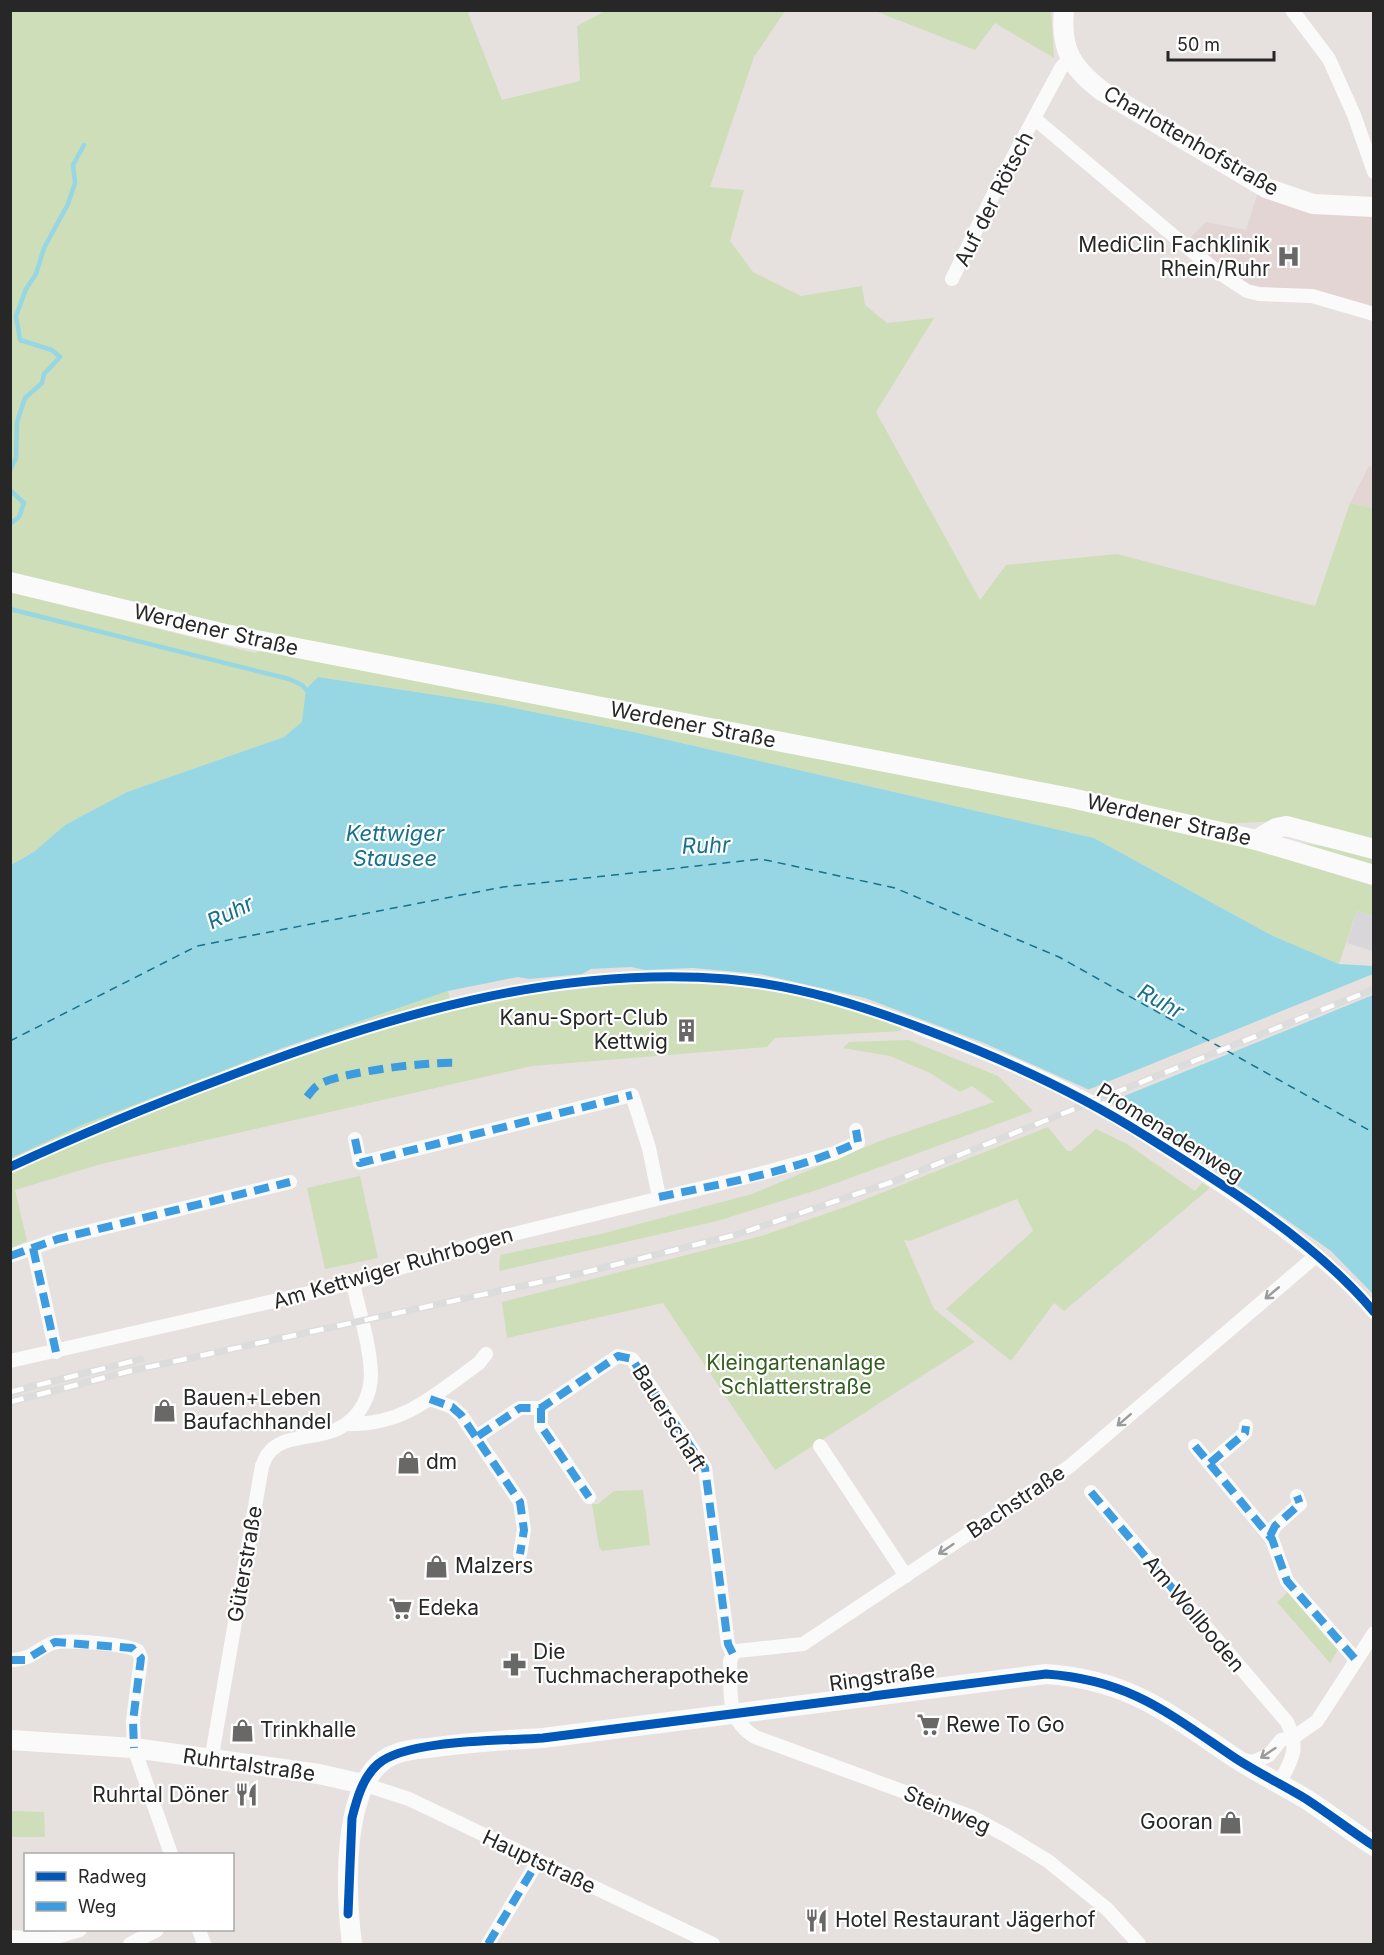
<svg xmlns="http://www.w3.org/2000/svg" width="1384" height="1955" viewBox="0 0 1384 1955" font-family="Inter,sans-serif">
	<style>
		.industrial { fill: #d9d6d9 }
		.medical { fill: #e4d5d5 }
		.green { fill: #cddeb9 }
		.water { fill: #96d7e3 }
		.pier { fill: #e6e1de }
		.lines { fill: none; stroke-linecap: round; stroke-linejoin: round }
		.stream { stroke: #96d7e3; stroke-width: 4.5 }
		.ferry { stroke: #17718c; stroke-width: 1.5; stroke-dasharray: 8 6; stroke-linecap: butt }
		.minor { stroke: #fbfafa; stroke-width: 14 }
		.secondary { stroke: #fbfafa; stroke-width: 20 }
		.rail-casing { stroke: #dddcdd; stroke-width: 7 }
		.rail { stroke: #fff; stroke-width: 4.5; stroke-dasharray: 14; stroke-linecap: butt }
		.quiet { stroke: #3d9ce0; stroke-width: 8; stroke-dasharray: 15 8; stroke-linecap: butt }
		.cycleway-casing { stroke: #fff; stroke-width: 13 }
		.cycleway { stroke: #0057b8; stroke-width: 9 }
		.oneway { stroke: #9c9b9b }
		.labels { text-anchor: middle; stroke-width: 4.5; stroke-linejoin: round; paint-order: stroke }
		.street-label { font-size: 21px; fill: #272727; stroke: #fff }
		.poi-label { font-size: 21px; fill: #272727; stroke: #fff; text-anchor: start }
		.park-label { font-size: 21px; fill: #325e1e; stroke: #fff }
		.water-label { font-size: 22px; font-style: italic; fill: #17718c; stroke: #fff }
	</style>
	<rect width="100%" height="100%" fill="#e6e1de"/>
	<polygon class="industrial" points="1357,911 1373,916 1373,951 1347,943"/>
	<g class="medical">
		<polygon points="1258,192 1373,214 1373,311 1254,291 1186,242 1206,222 1246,230"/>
		<polygon points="1369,466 1373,467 1373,508 1350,503"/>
	</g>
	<g class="green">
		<polygon points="11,11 471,11 468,13 502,100 580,81 577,26 605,11 785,11 754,57 710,187 744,190 730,241 753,272 801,296 862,286 865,305 887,323 934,318 876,412 980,600 1006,565 1117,554 1315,606 1350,503 1373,508 1373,844 1283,821 1218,824 262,638 11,578"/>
		<polygon points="875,11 1051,11 1054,58 995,23 975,50"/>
		<polygon points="11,592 255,653 262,650 1066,802 1255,849 1373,886 1374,916 1357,911 1339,964 1273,936 1094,838 638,733 495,704 318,677 306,689 303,722 284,737 127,792 65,825 35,851 11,865"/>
		<polygon points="1294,842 1373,854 1373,867"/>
		<path d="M659,981c85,2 164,16 244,43l-2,7 -126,7 -8,9 -235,19 -431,98 -86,26 12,51 -16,7 -1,-90 74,-34 93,-38 271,-95 4,17 78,-14z"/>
		<polygon points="909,1040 998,1076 1033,1111 820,1189 717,1221 499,1271 500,1255 601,1234 752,1194 880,1141 994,1102 972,1086 960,1092 930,1073 890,1056 843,1048 849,1042"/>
		<polygon points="1048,1127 1067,1151 1071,1151 1096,1129 1127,1144 1195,1191 1202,1183 1210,1188 1064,1311 1054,1303 1011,1361 946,1309 1033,1231 1017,1199 910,1241 904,1240 934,1309 975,1342 775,1470 663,1303 507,1338 502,1302 761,1236 848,1206"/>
		<polygon points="360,1176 378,1258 325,1269 307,1188"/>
		<polygon points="643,1490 650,1545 602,1551 599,1547 592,1504 598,1504 614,1491"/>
		<polygon points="1288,1592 1338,1650 1330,1663 1277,1602"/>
		<polygon points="11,1811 44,1812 45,1837 11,1837"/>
	</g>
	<polygon class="water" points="318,677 495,704 638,733 1094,838 1273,936 1339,964 1373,966 1373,1294 1331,1251 1161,1132 1092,1091 984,1043 865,998 760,974 693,968 645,970 631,967 591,969 582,974 529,979 518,977 448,991 271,1052 84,1124 11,1158 11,865 35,851 65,825 127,792 284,737 302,722 306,689"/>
	<polygon class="pier" points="1373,974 1373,995 1285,1031 1107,1103 1085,1091"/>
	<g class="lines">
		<g class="stream">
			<polyline points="10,470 16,458 17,422 25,398 42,383 44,374 60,357 52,350 20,340 16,316 26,289 36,274 44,248 68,204 75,183 73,165 84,145"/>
			<polyline points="10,490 24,503 19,517 10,524"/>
			<polyline points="10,609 289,679 302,685 309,693"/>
		</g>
		<polyline class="ferry" points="10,1041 197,946 503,887 761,859 895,888 1059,957 1374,1133"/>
		<g class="minor">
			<polyline points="1292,10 1329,59 1354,115 1374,172"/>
			<polyline points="1035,119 1182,243 1218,272 1247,291 1259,294 1312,296 1374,314"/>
			<polyline points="952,279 996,189 1061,68 1070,58"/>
			<path d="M919,1028c60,22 122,47 179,78 49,27 95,61 141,92 48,35 96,68 135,114"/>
			<polyline points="355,1139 360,1163 632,1095 649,1148 659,1197"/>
			<polyline points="33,1248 56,1352"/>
			<polyline points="10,1256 58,1239 290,1182"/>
			<polyline points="10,1361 353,1283 481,1242 759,1174 835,1153 858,1142 856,1130"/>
			<polyline points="430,1399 452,1407 461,1415 520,1502 524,1530 520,1554"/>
			<polyline points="541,1408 541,1426 589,1497"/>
			<path d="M349,1424c56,1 87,-30 130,-61l7,-9"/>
			<polyline points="478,1436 520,1408 541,1408 618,1356 632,1359 705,1468 728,1644 733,1654"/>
			<polyline points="820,1446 906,1576"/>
			<polyline points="1195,1446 1272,1539 1287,1581 1356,1660"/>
			<polyline points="1210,1463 1245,1433 1246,1426"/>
			<path d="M1091,1492l196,230c13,27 5,37 -8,62"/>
			<polyline points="1270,1536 1275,1526 1300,1504 1297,1496"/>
			<path d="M10,1660c22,0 25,-10 43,-17 13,-4 74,1 85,8l3,7 -8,63 1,27 37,106"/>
			<polyline points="1240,1759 1253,1762 1269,1755 1281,1740 1294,1737 1317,1721 1374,1633"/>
			<path d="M211,1761l51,-295c2,-3 3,-9 6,-12 20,-28 71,-5 95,-49 5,-9 8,-20 8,-31 -1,-30 -12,-62 -18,-91"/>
			<polyline points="363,1784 409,1799 713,1944"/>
			<polyline points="199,1930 204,1944"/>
			<polyline points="10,1937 49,1939 80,1930"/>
			<polyline points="130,1944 157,1930"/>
			<polyline points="488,1944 538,1861"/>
			<path d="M1139,1944l-32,-35 -59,-48 -41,-25 -37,-20 -215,-79c-30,-19 -24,-45 -25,-76l3,-7 4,-3 66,-7 267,-178 247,-211"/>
		</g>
		<g class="secondary">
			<path d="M1064,10c-4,40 8,58 38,81l164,97 47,16 61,3"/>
			<polyline points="10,582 225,634 1071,798 1256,840 1374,875"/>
			<polyline points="1256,840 1276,828 1286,826 1374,849"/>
			<polyline points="10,1740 134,1748 319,1774 363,1784"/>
			<path d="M352,1944c-6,-48 -13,-166 41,-189 11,-5 24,-6 36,-7 38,-6 76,-8 114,-10l503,-64c84,6 122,39 189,84 23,15 48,27 71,41 23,15 45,32 68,47"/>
		</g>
		<defs>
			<g id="rail">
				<polyline points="10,1392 141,1359"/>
				<polyline points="10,1402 130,1371 582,1273 739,1234 892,1182 1374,989"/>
			</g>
		</defs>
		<use href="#rail" class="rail-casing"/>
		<use href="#rail" class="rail"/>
		<g class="quiet">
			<path d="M307,1097c4,-5 7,-10 13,-13 20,-12 113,-23 137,-21"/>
			<polyline points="355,1139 360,1163 632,1095"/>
			<path d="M659,1197c66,-14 138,-26 199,-55l-2,-12"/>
			<polyline points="33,1248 56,1352"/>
			<polyline points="10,1256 58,1239 290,1182"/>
			<polyline points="430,1399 452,1407 461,1415 520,1502 524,1530 520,1554"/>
			<polyline points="541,1408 541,1426 589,1497"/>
			<polyline points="478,1436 520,1408 541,1408 618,1356 632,1359 705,1468 728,1644 733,1654"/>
			<polyline points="1195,1446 1272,1539 1287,1581 1356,1660"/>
			<polyline points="1210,1463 1245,1433 1246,1426"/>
			<polyline points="1091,1492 1198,1619"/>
			<polyline points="1270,1536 1275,1526 1300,1504 1297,1496"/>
			<polyline points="10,1660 25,1660 55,1642 132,1648 141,1658 133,1721 134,1748"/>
			<polyline points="488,1944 538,1861"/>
		</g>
		<defs>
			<g id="cycleway">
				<path d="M10,1167c71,-33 142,-62 214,-89 160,-61 330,-113 503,-99 71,6 136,27 202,52 74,28 147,61 215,104 77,48 172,107 230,177"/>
				<path d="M348,1914l4,-96c5,-20 11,-41 26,-54 29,-25 126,-23 165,-26l503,-64c84,6 122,39 189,84 23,15 48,27 71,41 23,15 45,32 68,47"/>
			</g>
		</defs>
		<use href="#cycleway" class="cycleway-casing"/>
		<use href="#cycleway" class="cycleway"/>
	</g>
	<defs><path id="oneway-shaft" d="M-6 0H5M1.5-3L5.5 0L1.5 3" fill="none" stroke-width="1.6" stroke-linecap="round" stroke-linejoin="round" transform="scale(1.5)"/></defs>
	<g class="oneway">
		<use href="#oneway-shaft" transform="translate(1272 1293) rotate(140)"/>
		<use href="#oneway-shaft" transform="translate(1124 1420) rotate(139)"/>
		<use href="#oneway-shaft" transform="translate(946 1549) rotate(146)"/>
		<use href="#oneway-shaft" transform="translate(1268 1753) rotate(146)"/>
	</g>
	<defs>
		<symbol id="hospital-bare" viewBox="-9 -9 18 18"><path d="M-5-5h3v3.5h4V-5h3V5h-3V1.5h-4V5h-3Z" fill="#6a6867" stroke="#fff" stroke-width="2.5" paint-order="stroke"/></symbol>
		<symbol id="building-bare" viewBox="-9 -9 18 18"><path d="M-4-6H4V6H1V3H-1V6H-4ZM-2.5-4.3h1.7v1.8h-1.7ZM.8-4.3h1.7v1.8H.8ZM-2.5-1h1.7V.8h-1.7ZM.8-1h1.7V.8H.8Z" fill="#6a6867" stroke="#fff" stroke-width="2.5" paint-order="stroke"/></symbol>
		<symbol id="shop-bare" viewBox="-9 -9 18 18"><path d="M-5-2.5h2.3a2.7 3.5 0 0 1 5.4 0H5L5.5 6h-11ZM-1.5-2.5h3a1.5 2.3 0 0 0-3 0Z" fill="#6a6867" stroke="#fff" stroke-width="2.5" paint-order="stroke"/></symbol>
		<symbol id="supermarket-bare" viewBox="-9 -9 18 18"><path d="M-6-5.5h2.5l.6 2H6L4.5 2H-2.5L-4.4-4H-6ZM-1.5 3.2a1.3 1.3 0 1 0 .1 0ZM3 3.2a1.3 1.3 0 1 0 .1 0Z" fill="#6a6867" stroke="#fff" stroke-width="2.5" paint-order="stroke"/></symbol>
		<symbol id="pharmacy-bare" viewBox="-9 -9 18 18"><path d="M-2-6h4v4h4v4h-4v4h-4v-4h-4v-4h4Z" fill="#6a6867" stroke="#fff" stroke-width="2.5" paint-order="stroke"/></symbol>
		<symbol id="restaurant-bare" viewBox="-9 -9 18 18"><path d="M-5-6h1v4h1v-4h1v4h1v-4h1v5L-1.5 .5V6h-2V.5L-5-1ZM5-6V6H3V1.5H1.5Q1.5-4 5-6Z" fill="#6a6867" stroke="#fff" stroke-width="2.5" paint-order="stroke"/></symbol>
	</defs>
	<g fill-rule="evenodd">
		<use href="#hospital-bare" x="1272" y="240" width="33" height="33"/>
		<use href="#building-bare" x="670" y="1014" width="33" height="33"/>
		<use href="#shop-bare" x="148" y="1394" width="33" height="33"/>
		<use href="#shop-bare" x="392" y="1446" width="33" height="33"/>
		<use href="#shop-bare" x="420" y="1550" width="33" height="33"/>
		<use href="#supermarket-bare" x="384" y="1592" width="33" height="33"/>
		<use href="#pharmacy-bare" x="498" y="1648" width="33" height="33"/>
		<use href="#supermarket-bare" x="912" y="1708" width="33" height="33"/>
		<use href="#shop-bare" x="226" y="1714" width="33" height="33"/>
		<use href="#restaurant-bare" x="230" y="1778" width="33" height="33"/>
		<use href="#shop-bare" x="1214" y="1806" width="33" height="33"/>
		<use href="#restaurant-bare" x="800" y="1904" width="33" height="33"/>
	</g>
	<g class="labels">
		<g class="street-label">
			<text transform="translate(1191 141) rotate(30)" y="7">Charlottenhofstraße</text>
			<text transform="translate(994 199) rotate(-63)" y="7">Auf der Rötsch</text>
			<text transform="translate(216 630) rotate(13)" y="7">Werdener Straße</text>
			<text transform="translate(693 725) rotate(11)" y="7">Werdener Straße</text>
			<text transform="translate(1169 820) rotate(13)" y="7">Werdener Straße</text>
			<text transform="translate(1170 1133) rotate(32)" y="7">Promenadenweg</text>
			<text transform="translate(393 1268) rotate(-16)" y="7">Am Kettwiger Ruhrbogen</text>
			<text transform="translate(669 1418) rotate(58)" y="7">Bauerschaft</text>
			<text transform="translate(1016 1502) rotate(-34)" y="7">Bachstraße</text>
			<text transform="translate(245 1564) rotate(-80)" y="7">Güterstraße</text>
			<text transform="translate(1194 1614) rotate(50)" y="7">Am Wollboden</text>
			<text transform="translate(882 1677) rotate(-8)" y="7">Ringstraße</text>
			<text transform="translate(249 1765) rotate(8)" y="7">Ruhrtalstraße</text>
			<text transform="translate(947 1810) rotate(23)" y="7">Steinweg</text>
			<text transform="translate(539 1862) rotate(25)" y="7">Hauptstraße</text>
		</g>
		<g class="poi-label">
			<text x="1270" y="252" text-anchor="end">MediClin Fachklinik<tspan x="1270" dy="24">Rhein/Ruhr</tspan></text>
			<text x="668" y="1025" text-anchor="end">Kanu-Sport-Club<tspan x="668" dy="24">Kettwig</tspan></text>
			<text x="183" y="1405">Bauen+Leben<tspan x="183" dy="24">Baufachhandel</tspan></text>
			<text x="426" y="1469">dm</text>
			<text x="455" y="1573">Malzers</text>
			<text x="418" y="1615">Edeka</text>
			<text x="533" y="1659">Die<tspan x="533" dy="24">Tuchmacherapotheke</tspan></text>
			<text x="946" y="1732">Rewe To Go</text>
			<text x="260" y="1737">Trinkhalle</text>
			<text x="229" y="1802" text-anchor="end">Ruhrtal Döner</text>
			<text x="1213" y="1829" text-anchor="end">Gooran</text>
			<text x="835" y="1927">Hotel Restaurant Jägerhof</text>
		</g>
		<g class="park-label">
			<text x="796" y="1370">Kleingartenanlage<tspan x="796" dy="24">Schlatterstraße</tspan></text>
		</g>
		<g class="water-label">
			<text x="395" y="841">Kettwiger<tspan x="395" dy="25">Stausee</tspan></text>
			<text transform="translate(706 845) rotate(-2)" y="8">Ruhr</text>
			<text transform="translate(230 912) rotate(-26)" y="8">Ruhr</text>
			<text transform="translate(1161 1001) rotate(29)" y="8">Ruhr</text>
		</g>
	</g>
	<rect width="1384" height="1955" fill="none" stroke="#272727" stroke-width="24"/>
	<rect x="24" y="1853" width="210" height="78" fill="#ffffff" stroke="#a9a9a9" stroke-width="1.5"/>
	<rect x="36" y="1872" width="30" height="9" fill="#0057b8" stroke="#a9a9a9" stroke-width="1.5"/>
	<text x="78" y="1883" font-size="18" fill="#272727">Radweg</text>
	<rect x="36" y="1902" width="30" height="9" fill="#3d9ce0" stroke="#a9a9a9" stroke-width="1.5"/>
	<text x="78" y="1913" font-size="18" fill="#272727">Weg</text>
	<path d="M1168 51v9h106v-9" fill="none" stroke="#272727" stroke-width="3"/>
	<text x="1177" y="51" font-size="18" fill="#272727" stroke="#ffffff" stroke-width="4.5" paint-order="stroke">50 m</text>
</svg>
